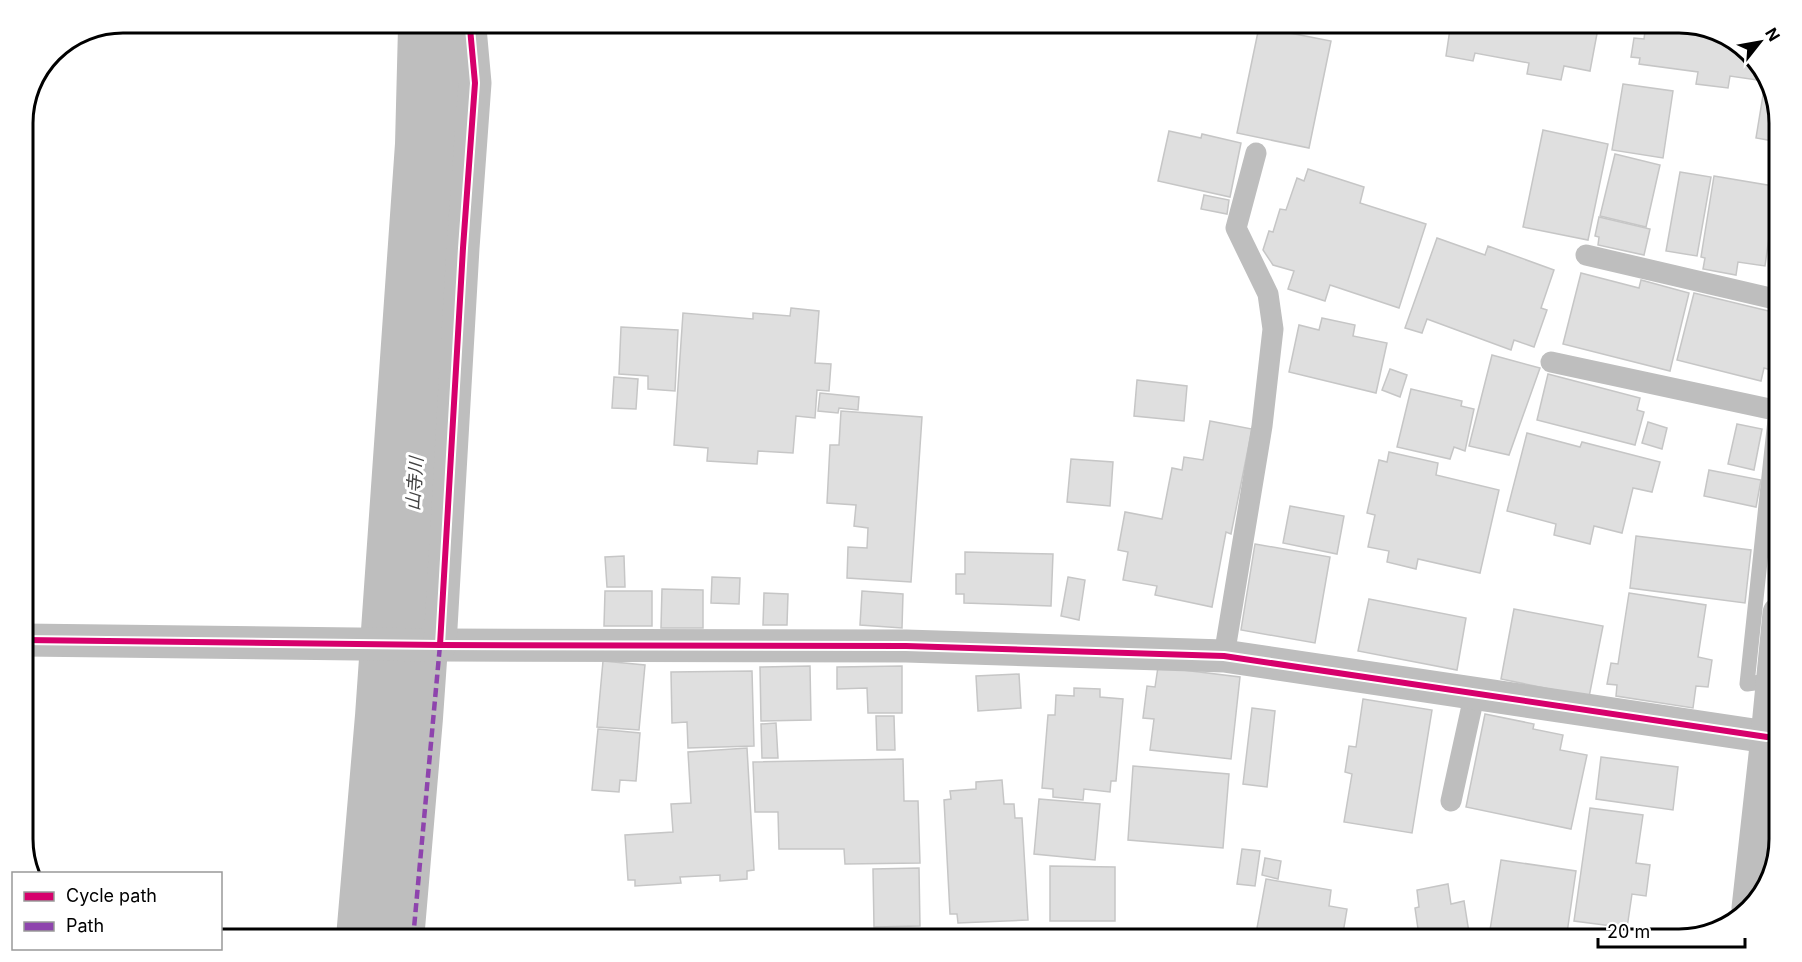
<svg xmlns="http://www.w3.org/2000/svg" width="1802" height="962" viewBox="0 0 1802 962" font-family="Inter,'Noto Sans JP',sans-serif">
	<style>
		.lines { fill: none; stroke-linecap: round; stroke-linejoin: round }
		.stream { stroke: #bebebe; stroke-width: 15 }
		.river { stroke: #bebebe; stroke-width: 88 }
		.building { fill: #dfdfdf; stroke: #c6c6c6; stroke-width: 1.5 }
		.service { stroke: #bebebe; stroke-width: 21 }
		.minor { stroke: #bebebe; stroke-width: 33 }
		.quiet { stroke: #8e44ad; stroke-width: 4.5; stroke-dasharray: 9 4.5; stroke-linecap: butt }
		.cycleway-casing { stroke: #fff; stroke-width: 10 }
		.cycleway { stroke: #d6006c; stroke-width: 6 }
		.labels { text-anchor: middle; stroke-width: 6; stroke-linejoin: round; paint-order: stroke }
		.water-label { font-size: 18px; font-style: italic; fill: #434343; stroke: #fff }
		.rim { fill: none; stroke: #000; stroke-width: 3 }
	</style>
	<rect width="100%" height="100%" fill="#fff"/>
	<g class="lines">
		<g class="stream">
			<polyline points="1776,680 1747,684 1779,382"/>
			<polyline points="1721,927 1724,926"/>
		</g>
		<polyline class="river" points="380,939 399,717 439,145 442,28"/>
	</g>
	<g class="building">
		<polygon points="1469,23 1599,23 1590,71 1564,66 1561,80 1527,74 1529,63 1475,53 1473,61 1446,56 1450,29 1468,32"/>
		<polygon points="1646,23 1679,23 1724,33 1760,64 1757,80 1730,76 1728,88 1696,84 1698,72 1639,64 1640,58 1631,57 1634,38 1644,39"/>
		<polygon points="1259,27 1331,41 1309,148 1237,133"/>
		<polygon points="1766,77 1779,116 1779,142 1756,138"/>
		<polygon points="1623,84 1673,91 1663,158 1612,150"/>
		<polygon points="1543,130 1608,144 1588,240 1523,227"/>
		<polygon points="1169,131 1201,138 1202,134 1241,143 1230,197 1158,181"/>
		<polygon points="1615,154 1660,165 1646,227 1600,216"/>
		<polygon points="1308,169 1364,187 1360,203 1426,224 1399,308 1330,285 1325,301 1288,289 1294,271 1273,265 1263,250 1269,231 1273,232 1280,209 1286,210 1297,178 1304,181"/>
		<polygon points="1680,172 1711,177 1697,256 1666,251"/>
		<polygon points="1714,176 1779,187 1779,238 1769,237 1765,266 1738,262 1736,275 1703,269 1705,258 1701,257"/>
		<polygon points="1204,195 1229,200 1227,214 1201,209"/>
		<polygon points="1599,217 1650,229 1644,255 1598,245 1599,237 1595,236"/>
		<polygon points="1437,238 1485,255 1488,246 1554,270 1541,308 1547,310 1534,347 1514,340 1511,350 1427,319 1422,333 1405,328"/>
		<polygon points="1581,273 1639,288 1641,280 1689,293 1670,371 1563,344"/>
		<polygon points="1694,293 1777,313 1775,320 1779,321 1779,334 1771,370 1764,368 1761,381 1677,360"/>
		<polygon points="791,308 819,311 815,363 831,364 829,391 817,390 815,418 796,416 793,453 758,451 757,464 707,461 708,448 674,445 683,313 753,319 753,313 790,316"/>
		<polygon points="1322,318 1355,325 1353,336 1387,343 1376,393 1289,372 1299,325 1319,330"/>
		<polygon points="621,327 678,330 675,391 648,389 648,376 619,374"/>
		<polygon points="1492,355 1540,368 1509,455 1469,446"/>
		<polygon points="1390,369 1407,375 1400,397 1382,390"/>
		<polygon points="1548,374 1640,398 1637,410 1644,412 1635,445 1537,420"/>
		<polygon points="614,377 638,379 636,409 612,408"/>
		<polygon points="1137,380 1187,386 1184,421 1134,416"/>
		<polygon points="1411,389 1462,401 1461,406 1474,409 1465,451 1454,447 1450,459 1397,447"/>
		<polygon points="820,393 859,397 858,410 839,408 838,413 818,411"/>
		<polygon points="841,411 922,417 911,582 847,578 848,547 867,548 868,528 854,526 856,505 827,503 830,445 839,445"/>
		<polygon points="1210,421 1252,429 1231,534 1226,532 1212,607 1155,595 1157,586 1123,580 1128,552 1118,550 1125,512 1162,519 1172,468 1182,470 1184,457 1203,460"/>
		<polygon points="1648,422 1667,428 1662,449 1642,443"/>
		<polygon points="1737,424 1762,429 1754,470 1728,464"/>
		<polygon points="1527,433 1580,447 1582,442 1660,462 1652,492 1633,488 1622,533 1594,526 1590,544 1554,535 1556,524 1507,511"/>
		<polygon points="1389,452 1438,463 1436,475 1499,490 1480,573 1418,559 1416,569 1387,562 1389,551 1368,547 1375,515 1367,513 1379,460 1387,462"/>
		<polygon points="1071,459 1113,462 1110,506 1067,502"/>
		<polygon points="1709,470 1761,480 1756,507 1704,496"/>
		<polygon points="1290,506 1344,516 1337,554 1283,543"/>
		<polygon points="1636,536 1751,550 1745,603 1630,588"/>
		<polygon points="1255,544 1330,557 1315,643 1241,630"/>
		<polygon points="965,552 1053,554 1051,606 964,603 964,594 956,594 956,574 965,574"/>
		<polygon points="624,556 625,587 607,587 605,557"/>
		<polygon points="712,577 740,578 739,604 711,603"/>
		<polygon points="1068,577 1085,580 1079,620 1061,616"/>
		<polygon points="662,589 703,590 703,628 661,628"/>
		<polygon points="605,591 652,591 652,626 604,626"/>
		<polygon points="862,591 903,594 902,628 860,625"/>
		<polygon points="764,593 788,594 787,625 763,625"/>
		<polygon points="1629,593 1706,605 1698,657 1712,660 1708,687 1696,686 1693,708 1616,696 1617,685 1607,684 1611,663 1618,664"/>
		<polygon points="1369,599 1466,618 1457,670 1358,651"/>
		<polygon points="1514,609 1603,626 1589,697 1501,679"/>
		<polygon points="603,661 645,665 639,730 597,727"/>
		<polygon points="810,666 811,720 761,721 760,667"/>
		<polygon points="902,666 902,713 868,713 867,688 837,689 837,667"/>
		<polygon points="1158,667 1240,677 1231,759 1150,750 1154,719 1143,718 1147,686 1155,687"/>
		<polygon points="752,671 754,746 688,748 687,722 672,723 671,672"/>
		<polygon points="1019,674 1021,708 978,711 976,676"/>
		<polygon points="1074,688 1100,689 1100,697 1123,699 1116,781 1111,781 1110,792 1084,789 1083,800 1053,797 1053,789 1042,788 1048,715 1055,715 1056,695 1074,696"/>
		<polygon points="1363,699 1432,710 1412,833 1344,822 1352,774 1345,772 1349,746 1356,747"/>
		<polygon points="1252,708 1275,711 1267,787 1243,784"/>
		<polygon points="1485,714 1534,724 1533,729 1563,735 1560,750 1587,755 1571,829 1466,807"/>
		<polygon points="876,716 894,716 895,750 877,750"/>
		<polygon points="776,723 778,758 762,758 761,724"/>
		<polygon points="598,729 640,733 636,781 620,780 619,792 592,790"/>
		<polygon points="747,748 754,870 747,871 747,879 720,881 720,875 680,877 681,883 635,886 635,880 628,880 625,835 673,832 671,804 691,803 688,752"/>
		<polygon points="1601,757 1678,767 1673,810 1596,799"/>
		<polygon points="903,759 904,801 918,801 920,863 845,864 844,849 779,849 778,812 755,812 753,762"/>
		<polygon points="1133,766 1229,774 1223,848 1128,840"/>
		<polygon points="1002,780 1004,804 1014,804 1015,818 1022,818 1028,920 958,923 957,914 950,914 944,800 951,799 950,791 976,789 976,782"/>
		<polygon points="1039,799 1100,804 1095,860 1034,854"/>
		<polygon points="1590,808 1643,815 1636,863 1650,865 1646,896 1632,894 1627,928 1574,921"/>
		<polygon points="1242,849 1260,851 1255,886 1237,884"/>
		<polygon points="1265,858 1281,861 1278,879 1262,875"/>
		<polygon points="1501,860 1576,871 1567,933 1499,939 1500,931 1490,930"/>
		<polygon points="1050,866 1115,867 1115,921 1050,921"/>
		<polygon points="919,868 920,926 874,927 873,869"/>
		<polygon points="1266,879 1331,890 1329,906 1347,909 1342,939 1255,939"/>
		<polygon points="1448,884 1451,904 1464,901 1470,939 1416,939 1415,930 1418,929 1415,908 1419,907 1417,890"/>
	</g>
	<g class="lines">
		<g class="service">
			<polyline points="1586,255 1779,300"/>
			<polyline points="1551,362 1779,411"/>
			<polyline points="1224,656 1262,426 1273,329 1268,294 1236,228 1256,153"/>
			<polyline points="1451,801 1475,692"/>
		</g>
		<g class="minor">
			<polyline points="23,640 440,645 906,646 1224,656 1767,737"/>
			<polyline points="440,645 463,248 475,83 470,28"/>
			<polyline points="1748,908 1767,737 1779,613"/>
		</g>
		<polyline class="quiet" points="413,939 440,645"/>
		<defs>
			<g id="cycleway">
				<polyline points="23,640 440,645 906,646 1224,656 1767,737"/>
				<polyline points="440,645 463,248 475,83 470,28"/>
			</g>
		</defs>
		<use href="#cycleway" class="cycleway-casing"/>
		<use href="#cycleway" class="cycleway"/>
	</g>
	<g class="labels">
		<g class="water-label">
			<text transform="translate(415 484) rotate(-86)" y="6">山寺川</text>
		</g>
	</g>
	<path d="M0 0H1802V962H0ZM123 33H1679A90 90 0 0 1 1769 123V839A90 90 0 0 1 1679 929H123A90 90 0 0 1 33 839V123A90 90 0 0 1 123 33Z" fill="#fff" fill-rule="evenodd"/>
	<path class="rim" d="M123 33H1679A90 90 0 0 1 1769 123V839A90 90 0 0 1 1679 929H123A90 90 0 0 1 33 839V123A90 90 0 0 1 123 33Z"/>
	<rect x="12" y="872" width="210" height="78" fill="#ffffff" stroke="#999999" stroke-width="1.5"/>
	<rect x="24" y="892" width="30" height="9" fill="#d6006c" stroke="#999999" stroke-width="1.5"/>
	<text x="66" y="902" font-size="18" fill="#000000">Cycle path</text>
	<rect x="24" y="922" width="30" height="9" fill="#8e44ad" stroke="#999999" stroke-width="1.5"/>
	<text x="66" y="932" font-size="18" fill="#000000">Path</text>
	<g transform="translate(1760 42) rotate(59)" stroke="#ffffff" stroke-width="4.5" paint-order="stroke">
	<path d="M0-4.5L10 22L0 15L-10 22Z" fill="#000000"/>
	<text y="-9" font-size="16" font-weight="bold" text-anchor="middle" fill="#000000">N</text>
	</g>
	<path d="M1598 938v9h147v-9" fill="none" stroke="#000000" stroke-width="3"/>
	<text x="1607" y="938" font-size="18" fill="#000000" stroke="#ffffff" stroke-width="4.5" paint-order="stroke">20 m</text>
</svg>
